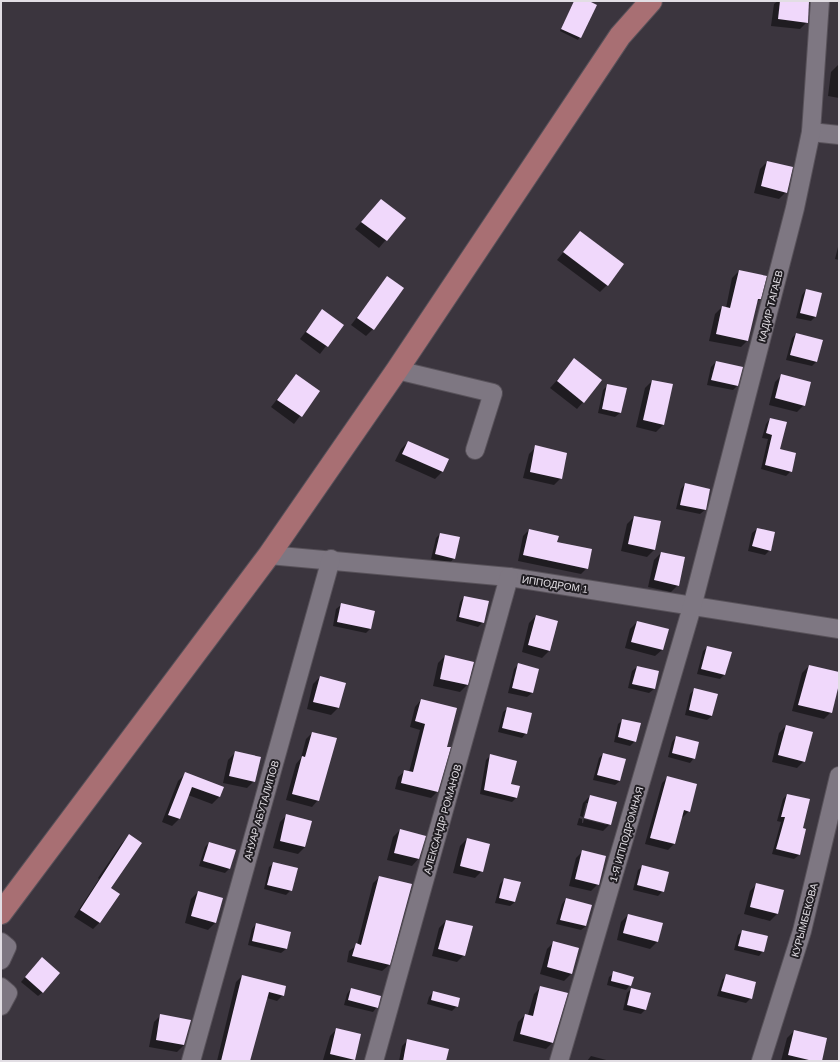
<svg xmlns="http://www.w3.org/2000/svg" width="840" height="1062" viewBox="0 0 840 1062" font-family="Helvetica,sans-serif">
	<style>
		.shadow { fill: #0007 }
		.building { fill: #f0d8fb }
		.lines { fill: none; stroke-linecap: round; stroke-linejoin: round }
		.minor-casing { stroke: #58525a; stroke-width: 20 }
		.major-casing { stroke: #58525a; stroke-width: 24 }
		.minor { stroke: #7e7782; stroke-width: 18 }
		.major { stroke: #a86f73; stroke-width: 22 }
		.labels { text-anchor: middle; stroke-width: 4; stroke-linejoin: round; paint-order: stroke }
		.street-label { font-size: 10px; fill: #e2dee4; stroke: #201d22 }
	</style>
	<rect width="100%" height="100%" fill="#3b353e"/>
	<g class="shadow">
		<polygon points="574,1 587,1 595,5 578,40 560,31"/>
		<polygon points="778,1 809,1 807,22 800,29 771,26 774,4"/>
		<polygon points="838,65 839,98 828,96 831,72"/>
		<polygon points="767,162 786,192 779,199 754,193 760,169"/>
		<polygon points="374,208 404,218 379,248 355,229"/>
		<polygon points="580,232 607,285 600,292 557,260"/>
		<polygon points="839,243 839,260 835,259"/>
		<polygon points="739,271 760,299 756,303 748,340 741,347 709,341 715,314 722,307 726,308 732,278"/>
		<polygon points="387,278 373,329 366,336 351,325"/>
		<polygon points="806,290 821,294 815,317 811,321 796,318 802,295"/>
		<polygon points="322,310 342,325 320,354 300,339"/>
		<polygon points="796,334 817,361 812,366 786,360 792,338"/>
		<polygon points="575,360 583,402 577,409 550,388"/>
		<polygon points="716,362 737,386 733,390 707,385 711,367"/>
		<polygon points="296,375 319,391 294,424 271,407"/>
		<polygon points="782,375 804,405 797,412 769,405 775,382"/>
		<polygon points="652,381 663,425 656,432 636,427 645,388"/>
		<polygon points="608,385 625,389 620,413 615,417 598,413 603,390"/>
		<polygon points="770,419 779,450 791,471 786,476 761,469 768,439 762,438 766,424"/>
		<polygon points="408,442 447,459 442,472 435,479 395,461 401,449"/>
		<polygon points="536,447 561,478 554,485 523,478 529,454"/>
		<polygon points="685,484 709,490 705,510 700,514 676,509 681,489"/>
		<polygon points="634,517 660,522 654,550 647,557 621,551 627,524"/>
		<polygon points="757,529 770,550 765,555 748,551 752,533"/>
		<polygon points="529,530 556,542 587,568 581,574 518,561 523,536"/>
		<polygon points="440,534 454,558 450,563 431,559 436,538"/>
		<polygon points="661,553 678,585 671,592 648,587 654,560"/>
		<polygon points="464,597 483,622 478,627 456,621 460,602"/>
		<polygon points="341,605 370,629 366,633 333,626 336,609"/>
		<polygon points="536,616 549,651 542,658 522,652 529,623"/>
		<polygon points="637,622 663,649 655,656 625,648 630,629"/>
		<polygon points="708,647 730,652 724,675 720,679 697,674 703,651"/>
		<polygon points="445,656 467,685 460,692 433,686 438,663"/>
		<polygon points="518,665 538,669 532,693 527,697 508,693 514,669"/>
		<polygon points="809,666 839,673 831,712 824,719 792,711 802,673"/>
		<polygon points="637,667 654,689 649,693 628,688 632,671"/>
		<polygon points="320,677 338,708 331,715 307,709 313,684"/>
		<polygon points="695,689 717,695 712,716 707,720 685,715 690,694"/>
		<polygon points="421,700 446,747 449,748 437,792 431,798 395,789 398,777 405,771 409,772 420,730 410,727 415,707"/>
		<polygon points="508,708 526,733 522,738 498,732 503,712"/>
		<polygon points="623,720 635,741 630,746 614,742 618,724"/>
		<polygon points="786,726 804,761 797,768 772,762 779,733"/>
		<polygon points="312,733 318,800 312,807 286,800 296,764 301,758 306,739"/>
		<polygon points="676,737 694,758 690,763 668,757 672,742"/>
		<polygon points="235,753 254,781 247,788 223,783 228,760"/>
		<polygon points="603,754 620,781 615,785 593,780 599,758"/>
		<polygon points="491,755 516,798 512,802 480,794 486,760"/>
		<polygon points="185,774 223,788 219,797 212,804 188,795 179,819 172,826 162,822 178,781"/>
		<polygon points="668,777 689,811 683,817 681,817 674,844 668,850 645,844 662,783"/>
		<polygon points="787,795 801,829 799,855 794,859 772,854 781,822 777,821 783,799"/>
		<polygon points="590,796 610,824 603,831 577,825 579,818 582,819 582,823 583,823 584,819 607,825 589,803 586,803 583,817 580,816 583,803"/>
		<polygon points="287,815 305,847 298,854 273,848 280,822"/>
		<polygon points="400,830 419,858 412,866 387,860 393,837"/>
		<polygon points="129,836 110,888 100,922 93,929 74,917 99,879 98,878 122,843"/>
		<polygon points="467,839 482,871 475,878 453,873 460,846"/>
		<polygon points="209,843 235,850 229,869 225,873 199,866 205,847"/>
		<polygon points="583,851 598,884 591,891 569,886 576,858"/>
		<polygon points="274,863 291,890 286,895 264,889 269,867"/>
		<polygon points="643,866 663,891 658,896 633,890 638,870"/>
		<polygon points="380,877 411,885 389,965 382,971 347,962 349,951 357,945 373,883"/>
		<polygon points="505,879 515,902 510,906 495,903 500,884"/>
		<polygon points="757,884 777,914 770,921 744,914 750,891"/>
		<polygon points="198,892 215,923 208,930 185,923 191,899"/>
		<polygon points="566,899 591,905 586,926 581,930 556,924 562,904"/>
		<polygon points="628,915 657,942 650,949 617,940 621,922"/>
		<polygon points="446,921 471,927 464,955 457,962 432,956 439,928"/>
		<polygon points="256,924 290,933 286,949 281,953 248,945 252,929"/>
		<polygon points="743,931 763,951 759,956 734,950 738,935"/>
		<polygon points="554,942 571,974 564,981 540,974 547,949"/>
		<polygon points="37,963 43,992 38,996 21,982"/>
		<polygon points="614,973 630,985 626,990 607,985 609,977"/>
		<polygon points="242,976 283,995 277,1001 267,998 249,1061 217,1061 236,982"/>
		<polygon points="726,976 751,998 746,1003 717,996 722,980"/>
		<polygon points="541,987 553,1042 546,1049 513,1041 518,1022 525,1015 528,1015 534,994"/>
		<polygon points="351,989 377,1007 373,1012 344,1005 347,994"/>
		<polygon points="631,989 645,1010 641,1014 623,1010 627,993"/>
		<polygon points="433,992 457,1006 452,1011 427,1004 429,997"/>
		<polygon points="161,1015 184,1045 177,1052 149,1047 154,1022"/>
		<polygon points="337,1029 354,1059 352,1061 323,1060 330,1036"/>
		<polygon points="794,1031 820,1061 781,1061 787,1038"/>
		<polygon points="408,1040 444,1061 399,1061 402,1046"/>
		<polygon points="591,1056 610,1061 587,1061"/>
	</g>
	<g class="building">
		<polygon points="574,1 589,1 597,5 581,38 561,29"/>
		<polygon points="780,1 809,1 808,23 778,19"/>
		<polygon points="767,161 793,167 787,193 761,186"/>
		<polygon points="381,199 406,218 387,241 361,222"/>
		<polygon points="580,231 624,264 608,286 563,252"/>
		<polygon points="739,270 767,276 761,299 758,299 748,341 716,334 722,306 730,308"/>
		<polygon points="387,276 404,288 374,330 357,318"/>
		<polygon points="806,289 822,293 816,317 800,313"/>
		<polygon points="322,309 344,325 328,347 306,332"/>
		<polygon points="796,333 823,340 817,362 790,355"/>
		<polygon points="574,358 602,380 584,403 557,381"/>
		<polygon points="716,361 743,367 738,386 711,380"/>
		<polygon points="296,374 320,391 302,417 277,400"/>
		<polygon points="781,374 811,382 805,406 775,398"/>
		<polygon points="652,380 673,384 664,425 643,420"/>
		<polygon points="607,384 627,388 621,413 602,409"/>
		<polygon points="770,418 787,422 780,449 796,453 792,472 765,465 772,435 766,433"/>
		<polygon points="408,441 449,459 443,472 402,454"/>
		<polygon points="535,445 567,453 562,479 530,472"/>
		<polygon points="685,483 710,489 706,510 680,505"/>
		<polygon points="634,516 661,521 655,550 628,544"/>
		<polygon points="757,528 775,532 771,551 752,546"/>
		<polygon points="529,529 559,536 557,542 592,549 588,569 523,555"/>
		<polygon points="440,533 460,537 455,559 435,554"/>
		<polygon points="661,552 685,557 679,586 654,580"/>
		<polygon points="464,596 489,601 484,623 459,617"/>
		<polygon points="341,603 375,611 371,629 337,622"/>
		<polygon points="536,615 558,621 550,651 528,645"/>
		<polygon points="637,621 669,629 663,650 631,642"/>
		<polygon points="707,646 732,652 725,675 701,669"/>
		<polygon points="445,655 474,662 468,685 440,679"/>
		<polygon points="518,663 539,669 533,693 512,688"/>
		<polygon points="809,665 839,672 839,684 832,713 798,705"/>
		<polygon points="637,666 659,671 655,689 632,684"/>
		<polygon points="320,676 346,683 339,708 313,702"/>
		<polygon points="694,688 718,694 712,716 689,710"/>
		<polygon points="421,699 457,708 447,747 451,747 438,792 401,783 404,770 413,772 425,724 415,721"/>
		<polygon points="507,707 532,713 527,734 502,728"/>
		<polygon points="622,719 641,723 636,742 618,737"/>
		<polygon points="786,725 813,732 805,762 778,755"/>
		<polygon points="312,732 337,738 319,801 292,794 302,756 305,757"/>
		<polygon points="676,736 699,742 695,759 672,753"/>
		<polygon points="235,751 261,757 255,782 229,776"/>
		<polygon points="603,753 626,759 620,781 597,775"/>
		<polygon points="490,754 517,761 511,784 520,786 517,798 484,790"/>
		<polygon points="185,772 224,787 220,797 192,787 180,819 168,815"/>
		<polygon points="667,776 697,784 690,812 684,810 675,844 650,838"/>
		<polygon points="787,794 810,799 803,828 806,829 800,855 776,849 785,817 781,817"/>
		<polygon points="590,795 617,802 611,825 584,818"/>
		<polygon points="286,814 312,821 305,847 280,841"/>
		<polygon points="400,829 426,836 419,859 394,853"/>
		<polygon points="129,834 142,843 111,888 120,894 100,923 80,910"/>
		<polygon points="467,838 490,844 483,872 460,866"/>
		<polygon points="209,842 236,850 230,869 203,861"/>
		<polygon points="582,850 606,856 599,885 575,879"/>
		<polygon points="273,862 298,868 292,891 267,885"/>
		<polygon points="642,865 669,872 664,892 637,885"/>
		<polygon points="379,876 412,884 390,965 352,956 356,943 361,945"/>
		<polygon points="504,878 521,882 515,902 499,898"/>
		<polygon points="756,883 784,890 778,914 750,907"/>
		<polygon points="198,891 223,898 216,923 191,916"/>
		<polygon points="566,898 592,905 586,926 560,920"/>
		<polygon points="628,914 663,923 658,942 623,933"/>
		<polygon points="446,920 473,926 465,956 438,949"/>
		<polygon points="256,923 291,932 287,949 252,941"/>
		<polygon points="742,930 768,936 764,952 738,946"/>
		<polygon points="553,941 579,948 572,974 547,967"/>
		<polygon points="42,957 60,973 43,993 25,977"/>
		<polygon points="613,971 634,977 631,986 611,981"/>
		<polygon points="726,974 756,982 752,999 721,991"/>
		<polygon points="242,975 286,986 284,996 269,992 250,1061 221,1061"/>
		<polygon points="540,986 568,993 553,1043 520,1034 525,1014 533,1016"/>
		<polygon points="351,988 381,996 378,1008 348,1000"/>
		<polygon points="631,988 651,993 646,1010 627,1005"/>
		<polygon points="433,991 460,998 458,1007 431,1000"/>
		<polygon points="160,1014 191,1020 184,1045 156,1040"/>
		<polygon points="336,1028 361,1034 355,1060 330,1054"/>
		<polygon points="794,1030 827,1038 822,1061 813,1061 788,1055"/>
		<polygon points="407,1039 449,1049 446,1061 403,1061"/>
	</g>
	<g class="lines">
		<defs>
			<g id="minor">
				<polyline points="811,132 839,135"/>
				<polyline points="397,370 493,393 475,450"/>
				<polyline points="269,555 509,577 839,629"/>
				<polyline points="1,942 7,947 1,960"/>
				<polyline points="1,987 8,993 1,1006"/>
				<polyline points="191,1061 331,559"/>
				<polyline points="374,1061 509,577"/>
				<polyline points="559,1061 692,607 795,208 811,132 820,1"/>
				<polyline points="761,1061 802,931 839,776"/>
			</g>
			<polyline id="major" points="1,913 269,555 397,370 620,36 651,1"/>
		</defs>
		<use href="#minor" class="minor-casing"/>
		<use href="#major" class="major-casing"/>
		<use href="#minor" class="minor"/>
		<use href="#major" class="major"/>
	</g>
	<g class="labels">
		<g class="street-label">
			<text transform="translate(770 306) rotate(-76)" y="4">КАДИР ТАГАЕВ</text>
			<text transform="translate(555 584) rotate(9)" y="4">ИППОДРОМ 1</text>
			<text transform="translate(261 810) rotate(-74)" y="4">АНУАР АБУТАЛИПОВ</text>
			<text transform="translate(442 819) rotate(-74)" y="4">АЛЕКСАНДР РОМАНОВ</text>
			<text transform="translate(626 834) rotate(-74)" y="4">1-Я ИППОДРОМНАЯ</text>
			<text transform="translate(804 920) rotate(-75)" y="4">КУРЫМБЕКОВА</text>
		</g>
	</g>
	<rect width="840" height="1062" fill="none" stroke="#e2dee4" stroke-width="4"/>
</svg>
